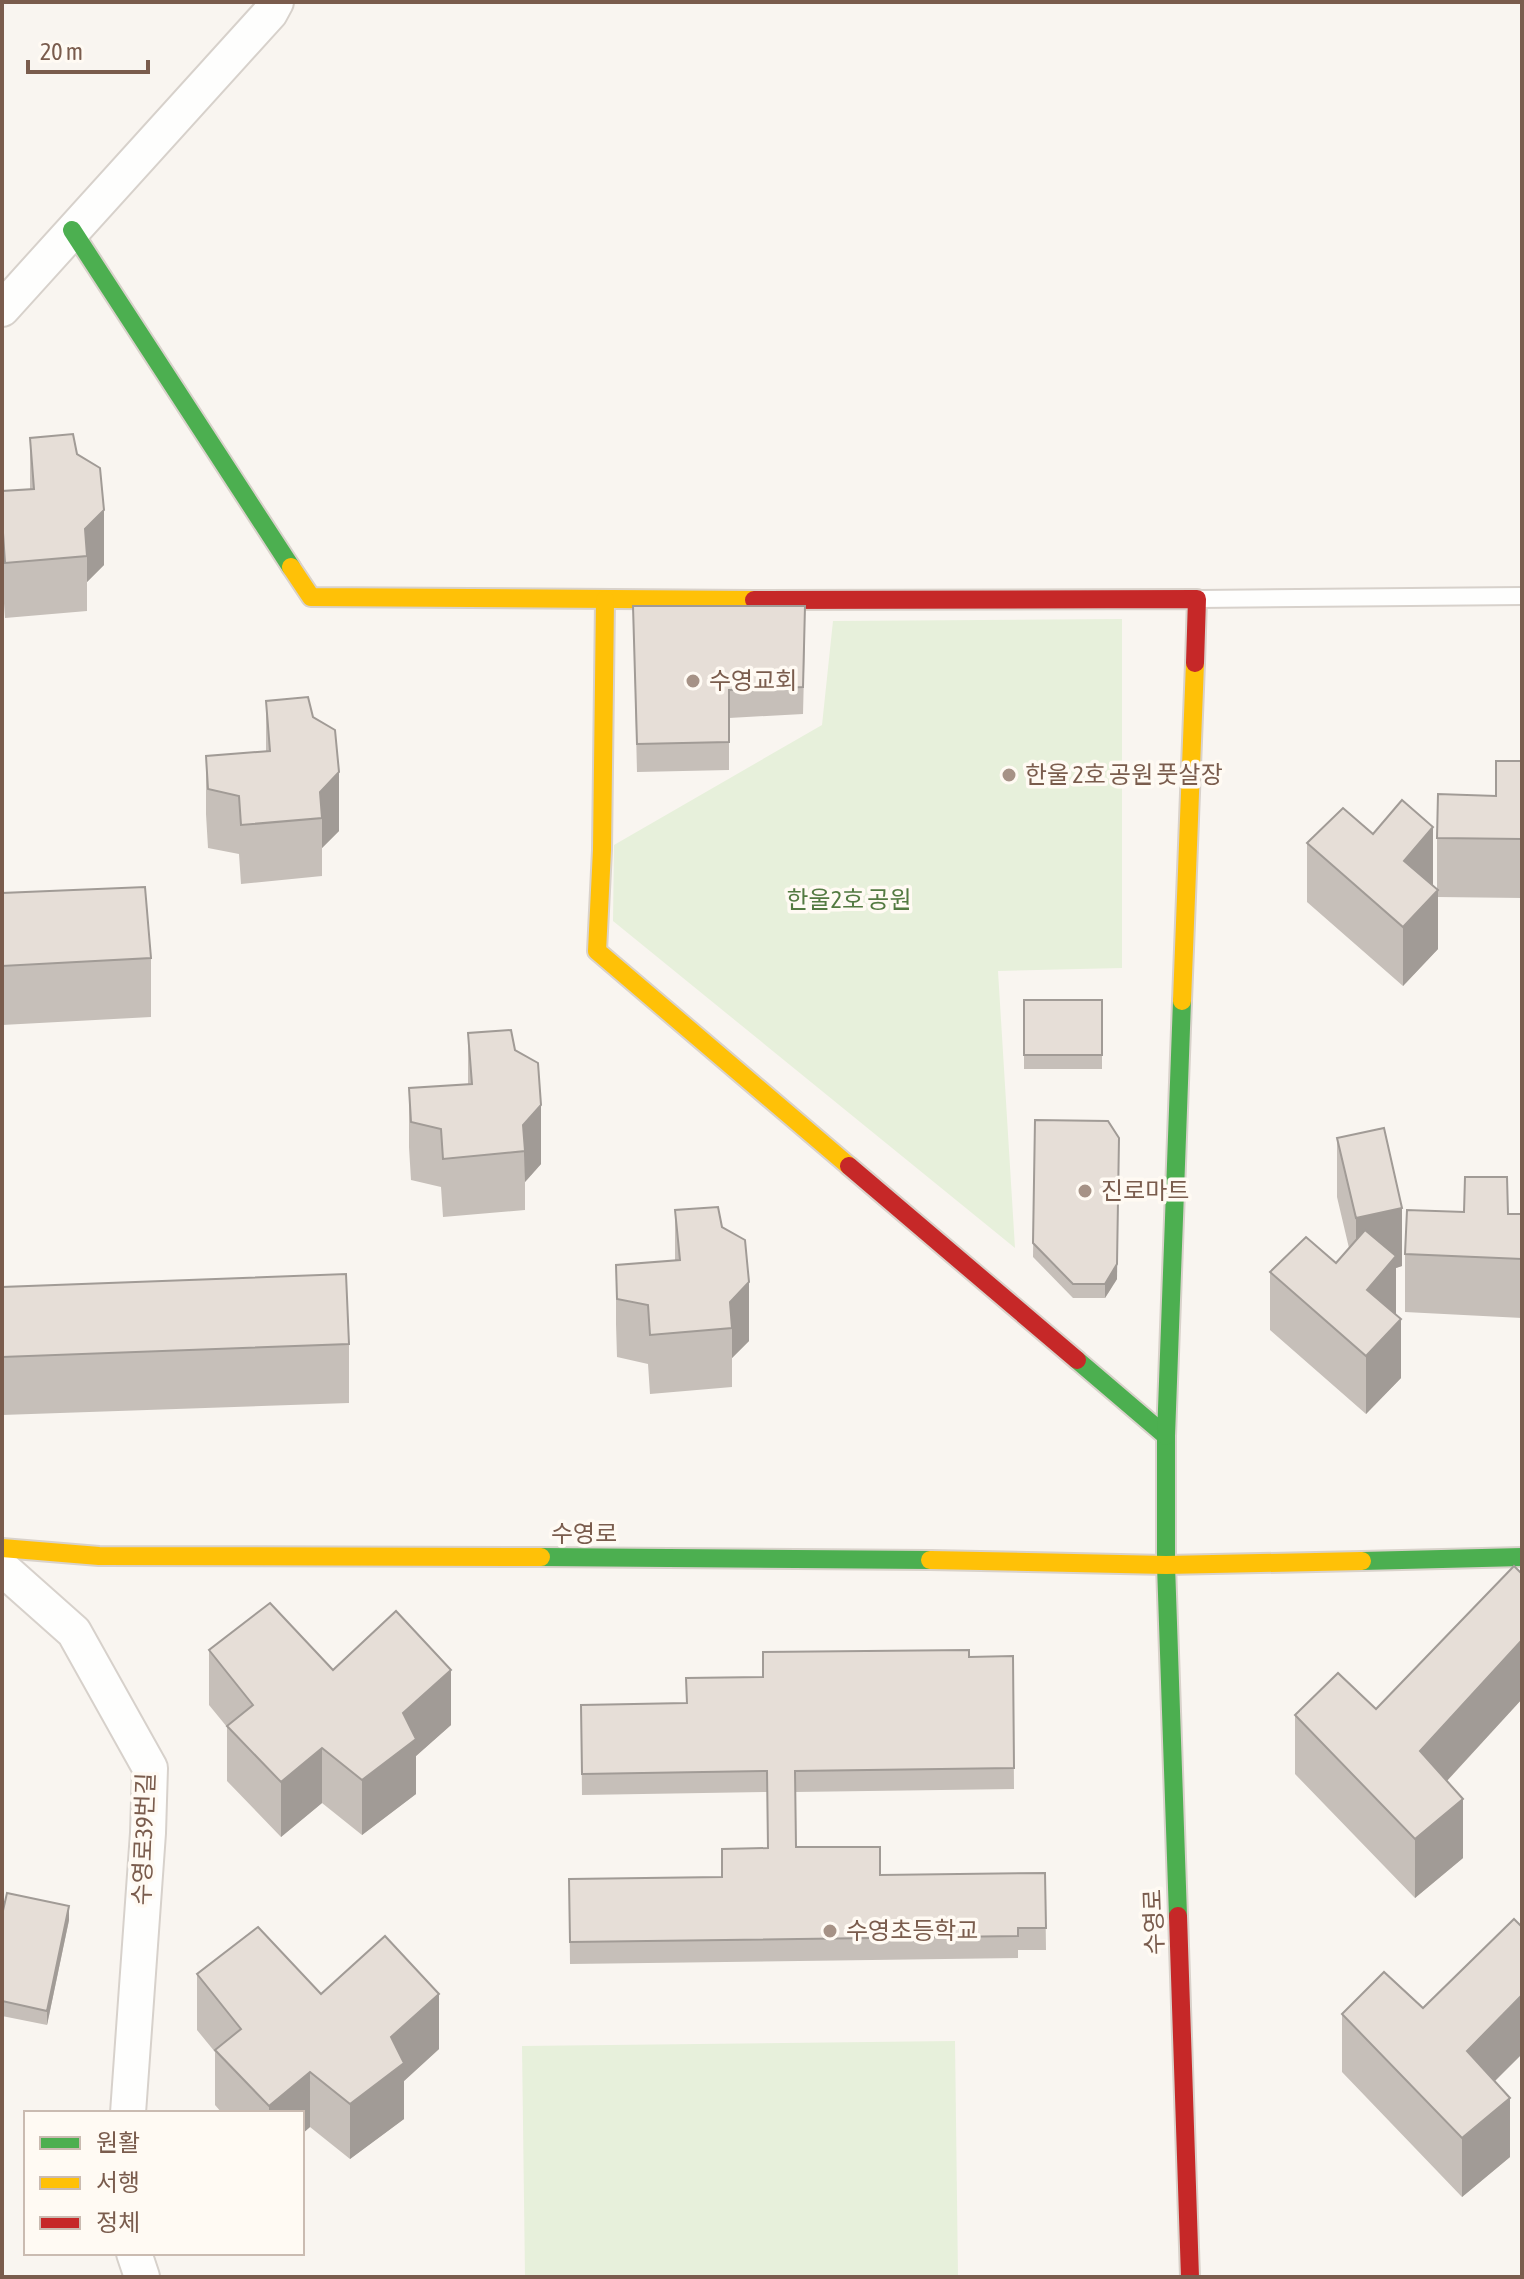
<svg xmlns="http://www.w3.org/2000/svg" width="1524" height="2279" viewBox="0 0 1524 2279" font-family="'Asap Condensed','Noto Sans KR',sans-serif">
	<style>
		.green { fill: #e7f0db }
		.lines { fill: none; stroke-linecap: round; stroke-linejoin: round }
		.lane-casing { stroke: #d7d1cb; stroke-width: 20 }
		.street-casing { stroke: #d7d1cb; stroke-width: 38 }
		.fast-casing { stroke: #d9d2cb; stroke-width: 22 }
		.slow-casing { stroke: #d9d2cb; stroke-width: 22 }
		.jam-casing { stroke: #d9d2cb; stroke-width: 22 }
		.lane { stroke: #fefefd; stroke-width: 16 }
		.street { stroke: #fefefd; stroke-width: 34 }
		.fast { stroke: #4caf50; stroke-width: 18 }
		.slow { stroke: #ffc107; stroke-width: 18 }
		.jam { stroke: #c62828; stroke-width: 18 }
		.wall { fill: #c6bfb9 }
		.shaded-wall { fill: #a19b96 }
		.building { fill: #e6ded7; stroke: #a19b96; stroke-width: 2 }
		.poi-dot { fill: #a69286; stroke: #fffaf3; stroke-width: 3 }
		.labels { text-anchor: middle; stroke-width: 7; stroke-linejoin: round; paint-order: stroke }
		.poi-label { font-size: 24px; fill: #7a5c4d; stroke: #fffaf3; text-anchor: start }
		.park-label { font-size: 24px; fill: #537a41; stroke: #fffaf3 }
		.street-label { font-size: 24px; fill: #7a5c4d; stroke: #fffaf3 }
	</style>
	<rect width="100%" height="100%" fill="#f9f5f0"/>
	<g class="green">
		<polygon points="1122,619 1122,968 998,971 1015,1248 613,921 614,845 822,725 833,621"/>
		<polygon points="955,2041 958,2277 525,2277 522,2046"/>
	</g>
	<g class="lines">
		<defs>
			<polyline id="lane" points="1200,599 1522,596"/>
			<g id="street">
				<polyline points="2,309 270,13 276,2"/>
				<polyline points="2,1568 74,1632 150,1768 148,1833 128,2113"/>
				<polyline points="134,2253 142,2277"/>
			</g>
			<g id="fast">
				<polyline points="72,230 291,567"/>
				<polyline points="1077,1360 1166,1436 1166,1565 1178,1916"/>
				<polyline points="1166,1436 1182,1001"/>
				<polyline points="541,1557 930,1560"/>
				<polyline points="1362,1561 1522,1557"/>
			</g>
			<g id="slow">
				<polyline points="291,567 311,597 754,600"/>
				<polyline points="605,600 602,850 597,951 849,1166"/>
				<polyline points="1182,1001 1195,663"/>
				<polyline points="2,1548 99,1556 541,1557"/>
				<polyline points="930,1560 1166,1565 1362,1561"/>
			</g>
			<g id="jam">
				<polyline points="754,600 1197,599 1195,663"/>
				<polyline points="849,1166 1077,1360"/>
				<polyline points="1178,1916 1190,2277"/>
			</g>
		</defs>
		<use href="#lane" class="lane-casing"/>
		<use href="#street" class="street-casing"/>
		<use href="#fast" class="fast-casing"/>
		<use href="#slow" class="slow-casing"/>
		<use href="#jam" class="jam-casing"/>
		<use href="#lane" class="lane"/>
		<use href="#street" class="street"/>
		<use href="#fast" class="fast"/>
		<use href="#slow" class="slow"/>
		<use href="#jam" class="jam"/>
	</g>
	<g class="wall">
		<polygon points="30,438 104,565 87,582 87,611 5,618 3,589 2,588 2,491 30,489"/>
		<polygon points="633,606 805,633 803,714 729,718 729,770 637,772"/>
		<polygon points="266,701 339,831 322,848 322,876 241,884 239,854 208,848 206,814 206,756 266,751"/>
		<polygon points="1522,761 1522,898 1438,897 1438,949 1403,986 1307,902 1307,843 1433,886 1437,889 1437,838 1496,796"/>
		<polygon points="2,893 151,958 151,1017 2,1025"/>
		<rect x="1024" y="1000" width="78" height="69"/>
		<polygon points="468,1033 541,1164 525,1182 525,1210 443,1217 441,1187 411,1180 409,1147 409,1088 468,1084"/>
		<polygon points="1035,1120 1117,1279 1105,1298 1073,1298 1033,1257"/>
		<polygon points="1337,1138 1402,1266 1396,1268 1396,1315 1401,1378 1366,1414 1270,1330 1270,1272 1336,1263 1349,1248 1337,1197"/>
		<polygon points="675,1210 749,1341 732,1358 732,1387 650,1394 648,1364 617,1357 616,1324 616,1265 675,1261"/>
		<polygon points="1508,1214 1522,1214 1522,1318 1405,1312 1405,1254"/>
		<polygon points="2,1287 349,1344 349,1403 2,1415"/>
		<polygon points="1522,1574 1522,1699 1447,1781 1463,1858 1415,1898 1295,1774 1295,1715 1376,1709"/>
		<polygon points="209,1650 333,1670 451,1725 416,1756 416,1794 362,1835 322,1803 281,1837 227,1781 227,1727 209,1705"/>
		<polygon points="1013,1656 1014,1789 795,1792 796,1847 880,1875 1045,1873 1046,1950 1018,1950 1018,1958 570,1964 569,1879 722,1877 768,1848 767,1792 582,1795 581,1705 687,1703 763,1677 969,1657"/>
		<polygon points="2,1915 69,1920 47,2025 2,2016"/>
		<polygon points="1522,1927 1522,2054 1494,2081 1510,2157 1462,2197 1342,2072 1342,2014 1423,2008"/>
		<polygon points="197,1974 321,1994 439,2049 404,2081 404,2119 350,2159 310,2127 302,2134 302,2113 222,2113 215,2105 215,2052 197,2030"/>
	</g>
	<g class="shaded-wall">
		<polygon points="104,510 104,565 87,582 87,556 85,529"/>
		<polygon points="339,772 339,831 322,848 322,818 320,792"/>
		<polygon points="1433,827 1433,886 1404,861"/>
		<polygon points="1438,890 1438,949 1403,986 1403,927"/>
		<polygon points="541,1105 541,1164 525,1182 523,1125"/>
		<polygon points="1119,1138 1117,1279 1105,1298 1105,1284"/>
		<polygon points="1402,1208 1402,1266 1396,1268 1396,1315 1367,1349 1356,1276 1356,1218"/>
		<polygon points="749,1282 749,1341 732,1358 732,1328 730,1302"/>
		<polygon points="1401,1319 1401,1378 1366,1414 1366,1356"/>
		<polygon points="1522,1640 1522,1699 1420,1810 1420,1751"/>
		<polygon points="451,1670 451,1725 416,1756 416,1794 362,1835 362,1780 403,1713"/>
		<polygon points="322,1748 322,1803 281,1837 281,1782"/>
		<polygon points="1463,1799 1463,1858 1415,1898 1415,1839"/>
		<polygon points="69,1906 69,1920 47,2025 47,2011"/>
		<polygon points="439,1994 439,2049 404,2081 404,2119 350,2159 350,2104 391,2037"/>
		<polygon points="1522,1995 1522,2054 1467,2109 1467,2051"/>
		<polygon points="310,2072 310,2127 302,2134 302,2113 269,2113 269,2106"/>
		<polygon points="1510,2098 1510,2157 1462,2197 1462,2138"/>
	</g>
	<g class="building">
		<polygon points="73,434 77,454 100,468 104,510 85,529 87,556 5,563 3,533 2,533 2,491 34,489 30,438"/>
		<polygon points="633,606 805,606 803,687 729,690 729,742 637,744"/>
		<polygon points="308,697 313,717 335,730 339,772 320,792 322,818 241,825 239,796 208,789 206,756 270,751 266,701"/>
		<polygon points="1496,761 1522,761 1522,839 1437,838 1438,794 1496,796"/>
		<polygon points="1402,800 1433,827 1404,861 1438,890 1403,927 1307,843 1343,808 1373,834"/>
		<polygon points="145,887 151,958 2,966 2,893"/>
		<rect x="1024" y="1000" width="78" height="55"/>
		<polygon points="511,1030 515,1050 538,1063 541,1105 523,1125 525,1151 443,1159 441,1129 411,1122 409,1088 472,1084 468,1033"/>
		<polygon points="1035,1120 1108,1121 1119,1138 1117,1264 1105,1284 1073,1284 1033,1243"/>
		<polygon points="1384,1128 1402,1208 1356,1218 1337,1138"/>
		<polygon points="1465,1177 1507,1177 1508,1214 1522,1214 1522,1259 1405,1254 1407,1210 1464,1212"/>
		<polygon points="718,1207 722,1227 745,1240 749,1282 730,1302 732,1328 650,1335 648,1305 617,1299 616,1265 680,1260 675,1210"/>
		<polygon points="1365,1230 1396,1256 1367,1290 1401,1319 1366,1356 1270,1272 1306,1237 1336,1263"/>
		<polygon points="346,1274 349,1344 2,1357 2,1287"/>
		<polygon points="1514,1566 1522,1574 1522,1640 1420,1751 1463,1799 1415,1839 1295,1715 1338,1673 1376,1709"/>
		<polygon points="270,1603 333,1670 396,1611 451,1670 403,1713 416,1739 362,1780 322,1748 281,1782 227,1726 253,1705 209,1650"/>
		<polygon points="969,1650 969,1657 1013,1656 1014,1768 795,1771 796,1847 880,1847 880,1875 1045,1873 1046,1928 1018,1928 1018,1936 570,1942 569,1879 722,1877 722,1849 768,1848 767,1771 582,1774 581,1705 687,1703 686,1678 763,1677 763,1652"/>
		<polygon points="7,1893 69,1906 47,2011 2,2001 2,1915"/>
		<polygon points="1514,1919 1522,1927 1522,1995 1467,2051 1510,2098 1462,2138 1342,2014 1384,1972 1423,2008"/>
		<polygon points="258,1927 321,1994 385,1936 439,1994 391,2037 404,2063 350,2104 310,2072 269,2106 215,2050 241,2029 197,1974"/>
	</g>
	<g class="poi-dot">
		<circle cx="693" cy="681" r="8"/>
		<circle cx="1009" cy="775" r="8"/>
		<circle cx="1085" cy="1191" r="8"/>
		<circle cx="830" cy="1931" r="8"/>
	</g>
	<g class="labels">
		<g class="poi-label">
			<text x="709" y="689">수영교회</text>
			<text x="1025" y="783">한울 2호 공원 풋살장</text>
			<text x="1101" y="1199">진로마트</text>
			<text x="846" y="1939">수영초등학교</text>
		</g>
		<g class="park-label">
			<text x="849" y="908">한울2호 공원</text>
		</g>
		<g class="street-label">
			<text x="584" y="1542">수영로</text>
			<text transform="translate(144 1839) rotate(-88)" y="8">수영로39번길</text>
			<text transform="translate(1154 1922) rotate(-92)" y="8">수영로</text>
		</g>
	</g>
	<rect width="1524" height="2279" fill="none" stroke="#7a5c4d" stroke-width="8"/>
	<rect x="24" y="2111" width="280" height="144" fill="#fffaf3" stroke="#cabbb1" stroke-width="2"/>
	<rect x="40" y="2137" width="40" height="12" fill="#4caf50" stroke="#cabbb1" stroke-width="2"/>
	<text x="96" y="2151" font-size="24" fill="#7a5c4d">원활</text>
	<rect x="40" y="2177" width="40" height="12" fill="#ffc107" stroke="#cabbb1" stroke-width="2"/>
	<text x="96" y="2191" font-size="24" fill="#7a5c4d">서행</text>
	<rect x="40" y="2217" width="40" height="12" fill="#c62828" stroke="#cabbb1" stroke-width="2"/>
	<text x="96" y="2231" font-size="24" fill="#7a5c4d">정체</text>
	<path d="M28 60v12h120v-12" fill="none" stroke="#7a5c4d" stroke-width="4"/>
	<text x="40" y="60" font-size="24" fill="#7a5c4d" stroke="#fffaf3" stroke-width="6" paint-order="stroke">20 m</text>
</svg>
